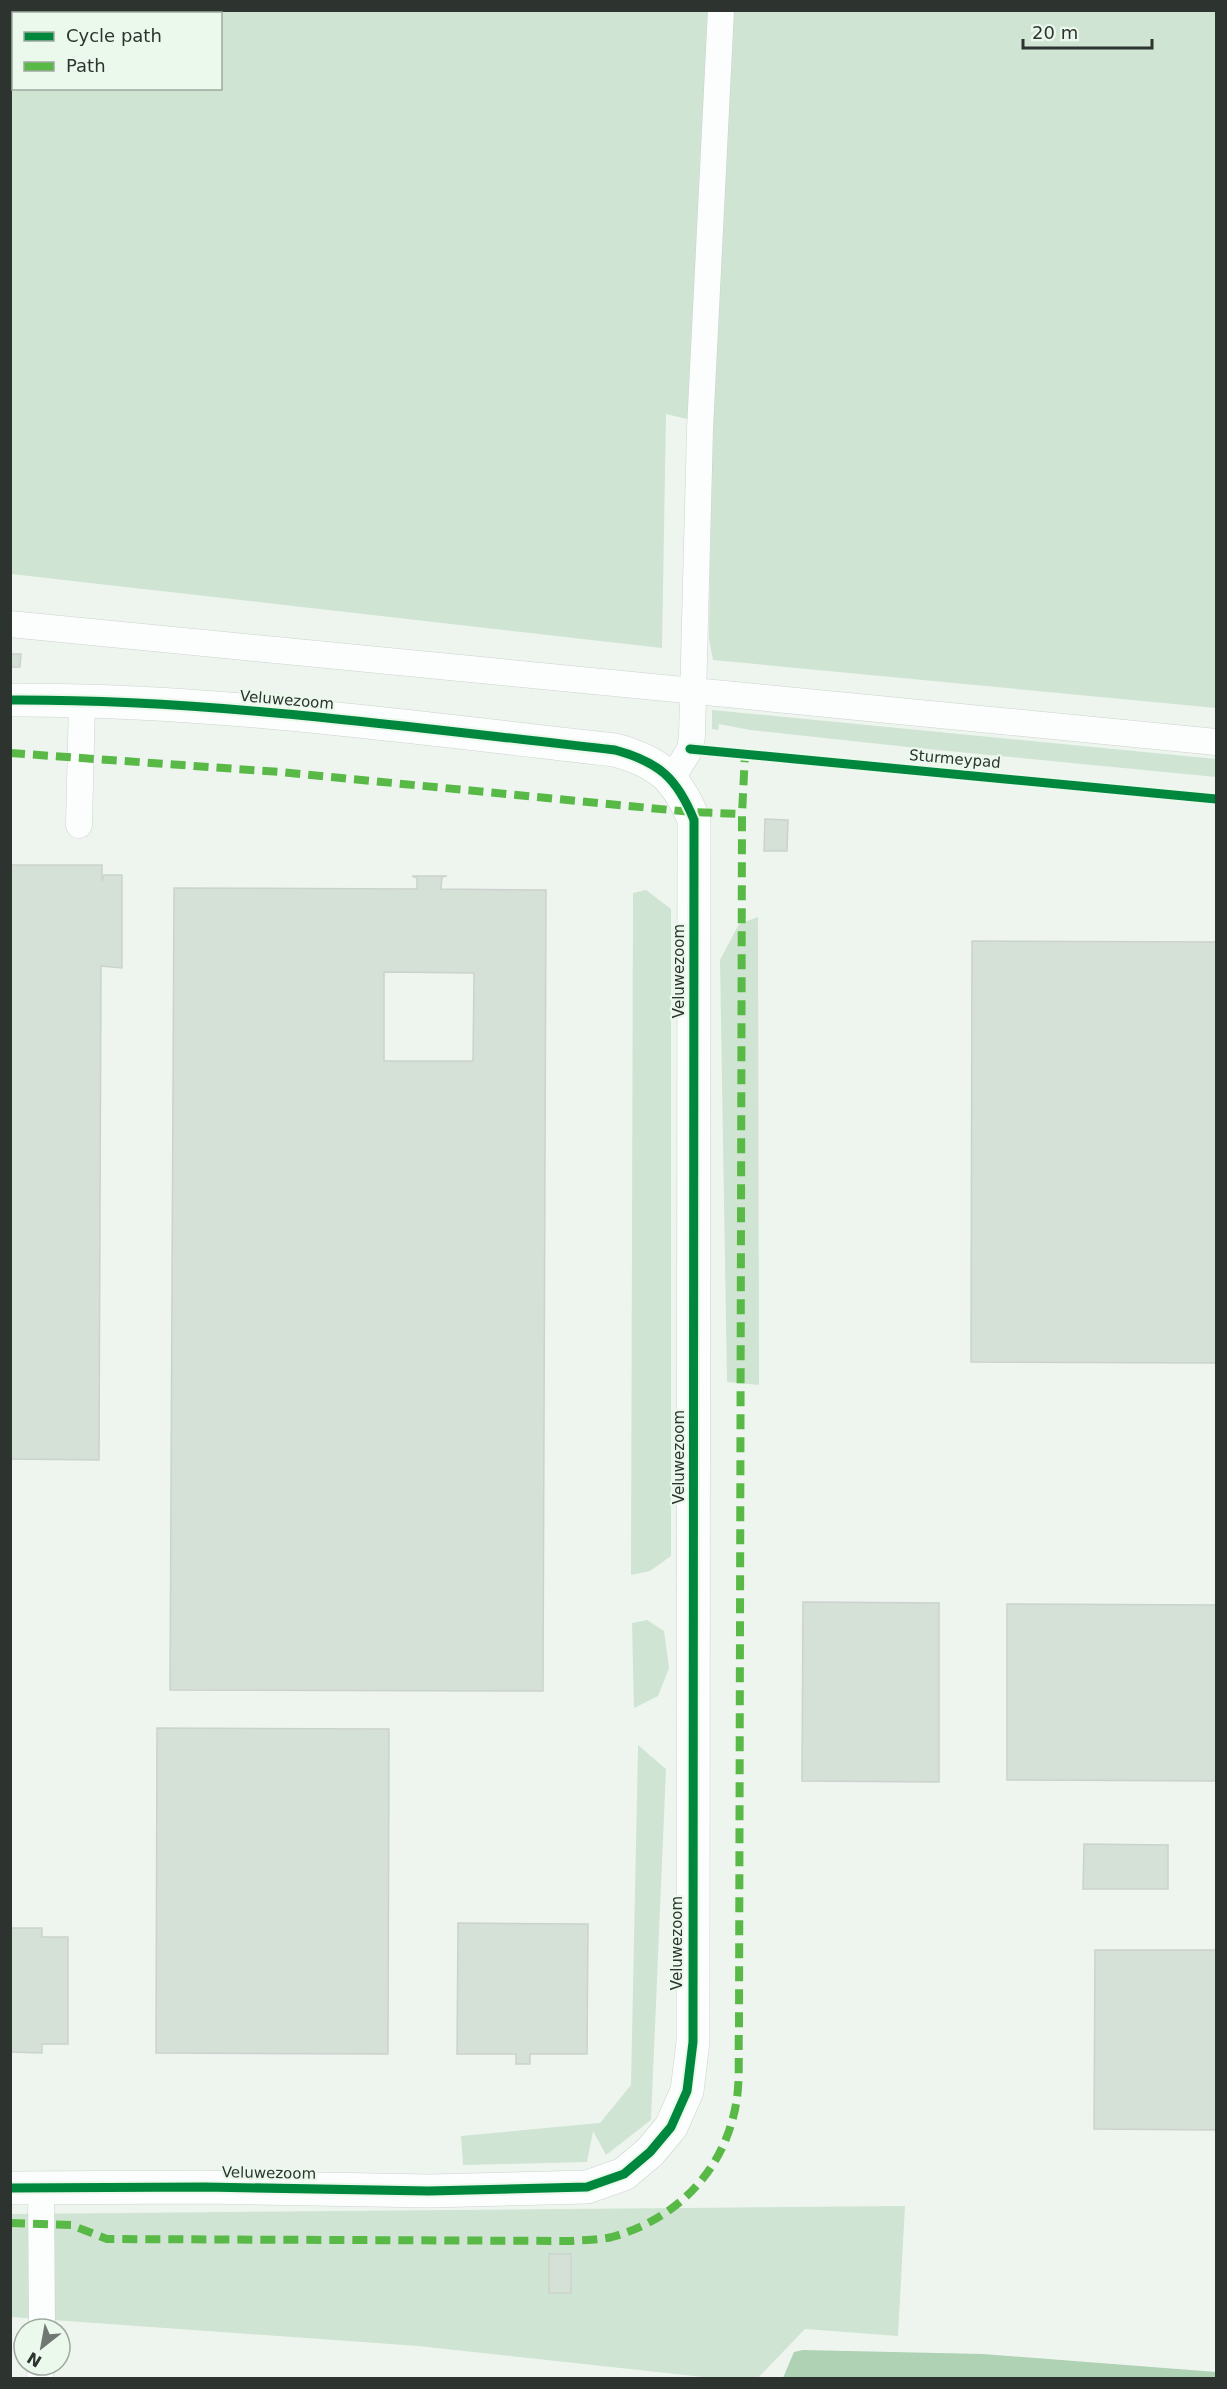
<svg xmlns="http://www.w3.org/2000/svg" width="1227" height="2389" viewBox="0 0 1227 2389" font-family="'DejaVu Sans',sans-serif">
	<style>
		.green { fill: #cfe4d2; fill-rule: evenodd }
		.water { fill: #afd1b4 }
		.building { fill: #d5e0d7; stroke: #ccd2cd; stroke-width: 1.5; fill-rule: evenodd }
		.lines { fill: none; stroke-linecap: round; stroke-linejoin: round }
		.service-casing { stroke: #ccd2cd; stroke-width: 27 }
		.minor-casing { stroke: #ccd2cd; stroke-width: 34 }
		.service { stroke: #fcfefd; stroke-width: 26 }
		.minor { stroke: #fcfefd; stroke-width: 33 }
		.quiet { stroke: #58b947; stroke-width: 8; stroke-dasharray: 15 8; stroke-linecap: butt }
		.cycleway-casing { stroke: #ebf8ec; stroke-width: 13 }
		.cycleway { stroke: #00873e; stroke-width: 9 }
		.labels { text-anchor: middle; stroke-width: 4.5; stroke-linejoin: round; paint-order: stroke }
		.street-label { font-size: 15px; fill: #2d332e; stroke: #ebf8ec }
	</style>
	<rect width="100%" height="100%" fill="#eef5ef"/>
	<g class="green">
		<path d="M11,11h1205v697l-503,-48 -4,-21 3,-214 -46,-11 -4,234 -651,-74zM14,14h206v74h-206z"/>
		<polygon points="712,710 1216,759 1216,777 917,748 750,730 719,724 718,730 712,729"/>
		<polygon points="646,890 671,909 671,1556 650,1571 631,1575 633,893"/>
		<polygon points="758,917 759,1385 727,1382 720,960 739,924"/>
		<polygon points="647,1620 664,1631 669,1668 658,1696 634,1708 632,1623"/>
		<polygon points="638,1745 666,1769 651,2120 606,2155 593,2131 587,2162 463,2165 461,2136 600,2123 631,2085"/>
		<polygon points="905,2206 898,2336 805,2329 758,2378 712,2378 418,2346 11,2317 10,2214"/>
	</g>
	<polygon class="water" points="803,2350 982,2354 1216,2372 1216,2378 783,2378 794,2352"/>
	<g class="building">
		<polygon points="10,654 21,654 20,667 10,667"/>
		<polygon points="765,819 788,820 787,851 764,851"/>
		<polygon points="10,865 102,865 102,881 104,875 122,875 122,968 101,966 99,1460 10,1459"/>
		<path d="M412,876h35l-5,1 -1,12 105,1 -3,801 -373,-1 4,-802 243,1v-11zM384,972l90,1 -1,88h-89z"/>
		<polygon points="972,941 1216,942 1216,1363 971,1362"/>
		<polygon points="803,1602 939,1603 939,1782 802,1781"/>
		<polygon points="1007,1604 1216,1605 1216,1781 1007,1780"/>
		<polygon points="157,1728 389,1729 388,2054 156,2053"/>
		<polygon points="1084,1844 1168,1845 1168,1889 1083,1889"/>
		<polygon points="458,1923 588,1924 587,2054 530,2054 530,2064 516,2064 516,2054 457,2054"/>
		<polygon points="10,1928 42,1928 42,1937 68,1937 68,2044 42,2044 42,2053 10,2052"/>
		<polygon points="1095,1950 1216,1950 1216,2130 1094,2129"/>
		<rect x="549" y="2254" width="22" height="39"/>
	</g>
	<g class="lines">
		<defs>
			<g id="service">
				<polyline points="10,624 1216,742"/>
				<polyline points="671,780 690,749 692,736 700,429 721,10"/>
				<polyline points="79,825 82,700"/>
				<polyline points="41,2188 42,2329"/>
				<polyline points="40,2378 41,2365"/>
			</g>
			<path id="minor" d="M10,700c202,-1 404,28 605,50 44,12 62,28 79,70l-1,1222 -6,49 -16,36 -21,25 -26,22 -37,13 -158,4 -224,-4 -195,1"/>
		</defs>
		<use href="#service" class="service-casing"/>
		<use href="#minor" class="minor-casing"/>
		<use href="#service" class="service"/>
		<use href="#minor" class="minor"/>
		<g class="quiet">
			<polyline points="10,753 280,772 691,812 742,814"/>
			<path d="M10,2223l61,2 36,14 464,2c13,-1 28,-1 41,-4 68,-19 115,-70 125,-139 3,-22 1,-47 2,-69l3,-1215 3,-60"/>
		</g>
		<defs>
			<g id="cycleway">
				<path d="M10,700c202,-1 404,28 605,50 44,12 62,28 79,70l-1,1222 -6,49 -16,36 -21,25 -26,22 -37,13 -158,4 -224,-4 -195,1"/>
				<polyline points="690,749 1216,799"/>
			</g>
		</defs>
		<use href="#cycleway" class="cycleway-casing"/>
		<use href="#cycleway" class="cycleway"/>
	</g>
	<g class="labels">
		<g class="street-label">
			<text transform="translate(287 700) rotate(5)" y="5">Veluwezoom</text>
			<text transform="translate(955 759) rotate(5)" y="5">Sturmeypad</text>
			<text transform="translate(679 971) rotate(-90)" y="5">Veluwezoom</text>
			<text transform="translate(679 1457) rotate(-90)" y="5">Veluwezoom</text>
			<text transform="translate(677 1943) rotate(-90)" y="5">Veluwezoom</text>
			<text transform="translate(269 2173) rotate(1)" y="5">Veluwezoom</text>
		</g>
	</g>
	<rect width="1227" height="2389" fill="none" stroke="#2d332e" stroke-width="24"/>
	<rect x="12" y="12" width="210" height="78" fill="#ebf8ec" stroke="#9fa9a0" stroke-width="1.5"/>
	<rect x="24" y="32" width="30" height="9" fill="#00873e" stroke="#9fa9a0" stroke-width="1.5"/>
	<text x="66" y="42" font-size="18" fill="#2d332e">Cycle path</text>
	<rect x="24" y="62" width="30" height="9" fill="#58b947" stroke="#9fa9a0" stroke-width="1.5"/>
	<text x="66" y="72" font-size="18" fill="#2d332e">Path</text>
	<g transform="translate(42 2347) rotate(211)"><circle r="28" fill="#ebf8ec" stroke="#9fa9a0" stroke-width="1.5"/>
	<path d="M0-4.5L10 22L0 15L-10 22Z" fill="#717772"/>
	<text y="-9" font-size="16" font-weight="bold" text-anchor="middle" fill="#2d332e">N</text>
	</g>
	<path d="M1023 39v9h129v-9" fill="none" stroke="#2d332e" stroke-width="3"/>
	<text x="1032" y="39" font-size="18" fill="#2d332e" stroke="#ebf8ec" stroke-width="4.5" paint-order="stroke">20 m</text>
</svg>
